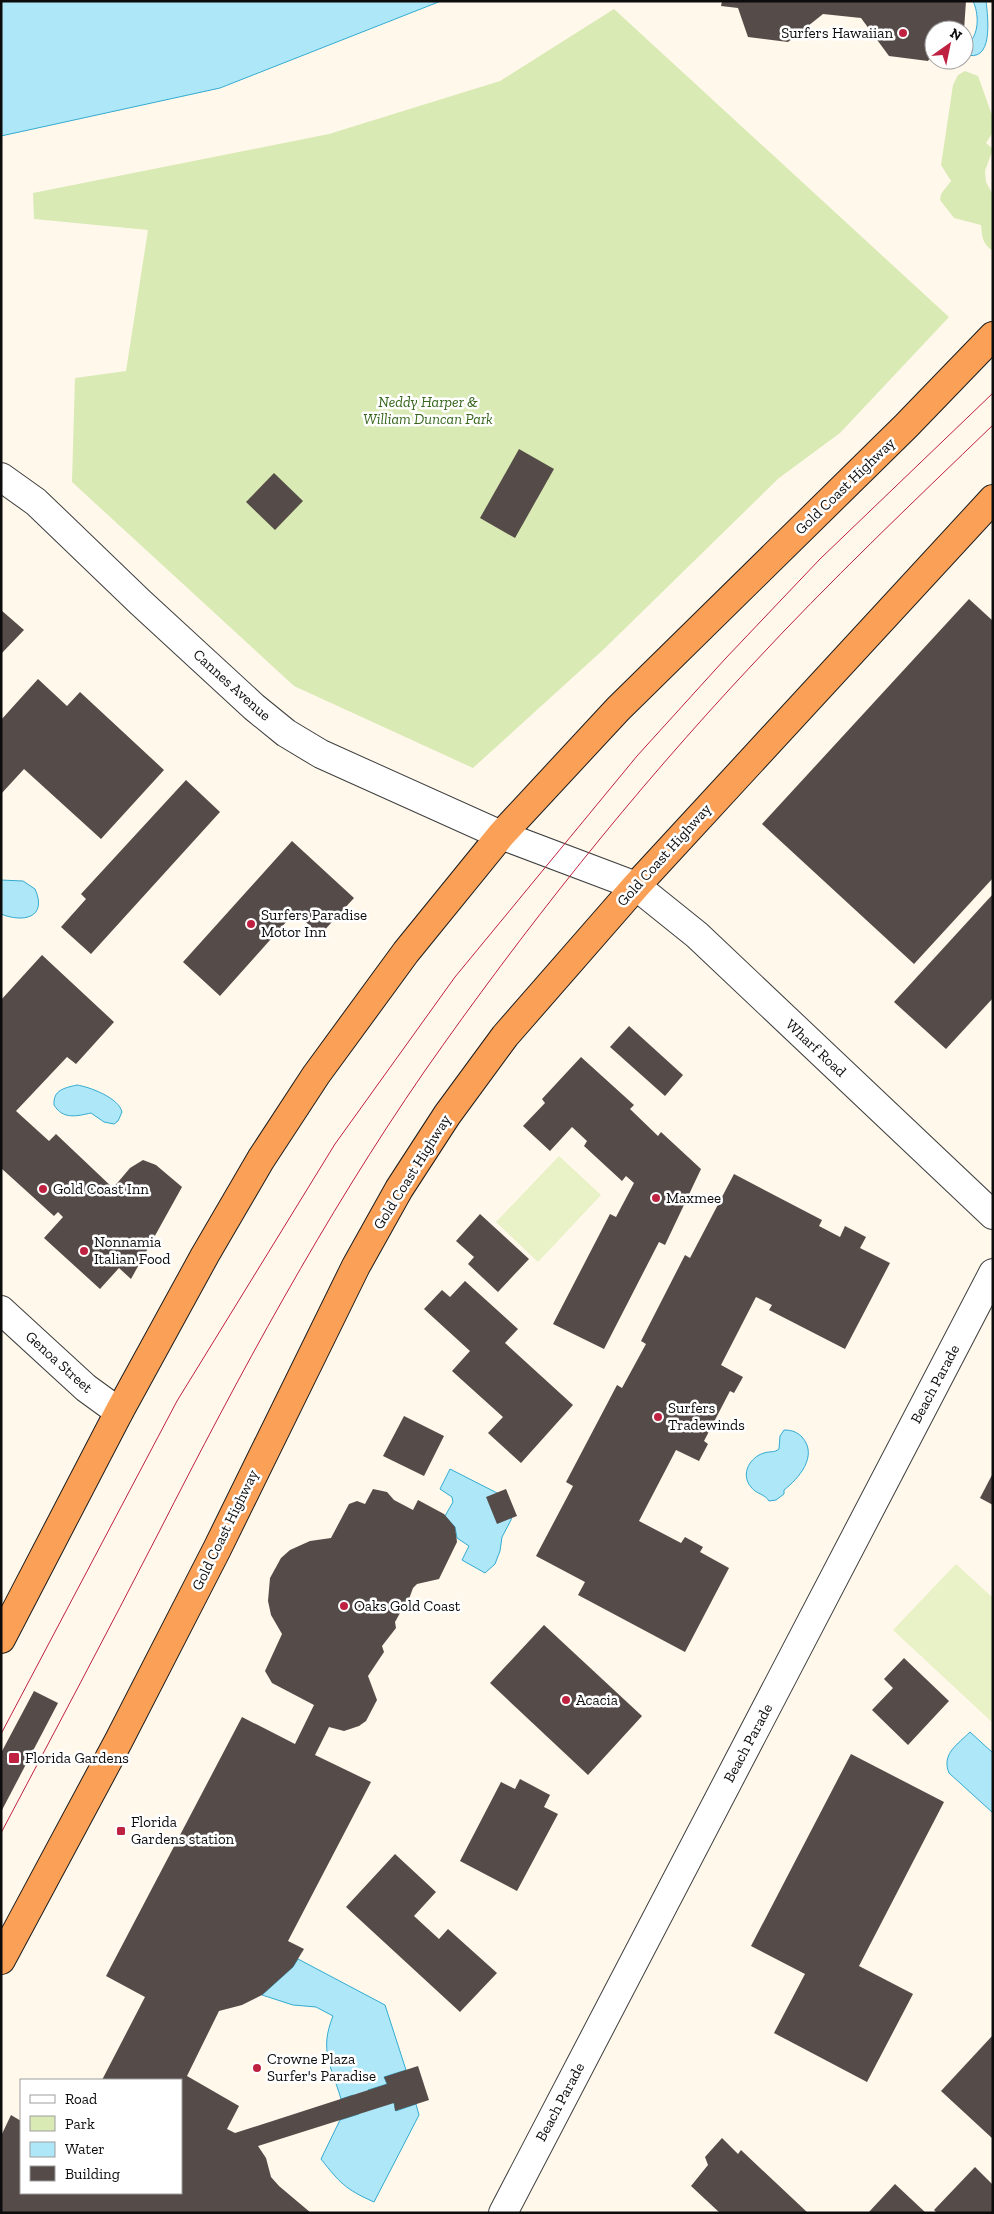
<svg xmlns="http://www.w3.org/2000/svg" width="994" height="2214" viewBox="0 0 994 2214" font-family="'Zilla Slab',serif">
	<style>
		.green { fill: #d9eab4 }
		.pitch { fill: #e9f1c6 }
		.water { fill: #aee8f8; stroke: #33abd1 }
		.building { fill: #554b48 }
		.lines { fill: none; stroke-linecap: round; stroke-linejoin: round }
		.minor-casing { stroke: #3f3f3f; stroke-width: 30 }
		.trunk-casing { stroke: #1d1d1d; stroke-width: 30 }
		.minor { stroke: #fff; stroke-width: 28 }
		.trunk { stroke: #faa057; stroke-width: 28 }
		.tram { stroke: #bf2141; stroke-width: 1 }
		.poi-dot { fill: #bf2141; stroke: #fff; stroke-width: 2 }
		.labels { text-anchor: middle; stroke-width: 5; stroke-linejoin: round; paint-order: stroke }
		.poi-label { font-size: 15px; fill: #0c0c0c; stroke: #fff; text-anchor: start }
		.park-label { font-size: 15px; font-style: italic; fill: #36651b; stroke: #fff }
		.street-label { font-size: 15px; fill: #0c0c0c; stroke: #fff }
	</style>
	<rect width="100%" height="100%" fill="#fff8eb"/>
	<g class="green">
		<polygon points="614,9 949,317 840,433 779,478 604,649 473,768 294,686 72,482 75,378 126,371 148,230 34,219 33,193 329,134 500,81"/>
		<path d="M965,71l13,5 15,42v14l-7,11 7,6 -8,22 1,11 7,13v56c-11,-7 -11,-15 -12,-26l-27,-7 -14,-18 1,-6 10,-13 -10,-16 12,-80 5,-10z"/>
	</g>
	<g class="pitch">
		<polygon points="559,1156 601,1195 538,1262 496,1222"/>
		<polygon points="956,1564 993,1598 993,1723 893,1630"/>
	</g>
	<g class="water">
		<polygon points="1,1 441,1 220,88 1,136"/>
		<path d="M973,1h13c2,17 8,64 -22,53v-11l6,-1c9,-10 9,-28 3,-41z"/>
		<path d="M1,880l22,1 12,8c13,29 -12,34 -34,25z"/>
		<path d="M77,1085c13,2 42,13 45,27l-4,9 -4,3 -10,-2 -13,-9c-14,3 -28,7 -37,-8 -1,-15 10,-17 23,-20z"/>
		<path d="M784,1430c8,0 13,2 18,7 17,19 -4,42 -18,53v4l-8,6 -7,1c-4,-7 -13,-7 -18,-14 -11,-13 -1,-30 13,-34 6,-2 10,0 15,-4l1,-13z"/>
		<polygon points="450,1469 503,1496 513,1511 511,1520 502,1537 500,1551 495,1564 485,1573 462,1560 469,1546 457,1538 455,1527 445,1516 453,1502 452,1497 440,1489"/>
		<path d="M970,1732l23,21v60l-44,-40c-8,-19 9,-29 21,-41z"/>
		<path d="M298,1959l87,46 21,65 -22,7 3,7 -19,6 26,13 2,8 20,-7 3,11 -45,87c-29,-13 -34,-19 -53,-43l19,-39 19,-6 -6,-19 -12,4c-10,-34 -22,-48 -8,-83l-17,-9 -23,-2 -31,-10 31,-28z"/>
	</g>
	<g class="building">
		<polygon points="722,1 966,1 964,30 934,30 934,51 928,61 889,56 861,18 823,14 788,42 748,37 738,8 721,6"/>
		<polygon points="519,449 554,469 515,538 480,518"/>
		<polygon points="274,473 303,501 275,530 246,502"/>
		<polygon points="969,599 993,621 993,878 914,964 762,824"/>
		<polygon points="1,610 24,630 1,654"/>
		<polygon points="38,679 67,706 80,692 164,770 101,839 24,769 1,794 1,720"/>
		<polygon points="186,780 220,812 91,954 61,927 86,899 81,894"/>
		<polygon points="292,841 354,898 320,935 295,912 220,996 183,962"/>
		<polygon points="993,894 993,998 946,1049 894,1002"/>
		<polygon points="42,955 114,1022 76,1064 67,1057 16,1111 49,1141 56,1134 113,1188 130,1168 143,1160 156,1165 182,1187 131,1279 119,1268 100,1289 44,1238 63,1217 58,1212 54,1216 1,1168 1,1000"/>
		<polygon points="629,1026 683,1075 665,1096 610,1047"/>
		<polygon points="581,1057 634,1105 630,1109 658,1136 661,1132 701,1169 665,1245 659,1242 604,1349 553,1324 610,1214 616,1217 634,1183 626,1176 622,1181 584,1146 587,1141 572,1127 550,1151 523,1126 545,1103 542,1099"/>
		<polygon points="734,1174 822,1220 819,1226 840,1237 845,1226 866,1237 860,1248 890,1263 845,1349 769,1310 772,1305 756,1297 721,1365 743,1377 734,1393 730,1391 704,1441 708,1444 699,1461 676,1450 639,1521 681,1543 685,1537 703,1547 700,1552 729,1568 685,1652 578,1595 585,1582 536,1556 573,1486 566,1482 617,1385 622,1388 646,1344 641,1341 685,1255 690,1258"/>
		<polygon points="480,1214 529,1259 498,1292 468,1264 474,1257 456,1241"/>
		<polygon points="465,1281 518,1329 505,1343 573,1405 521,1463 488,1433 503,1417 452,1371 470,1351 424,1309 442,1290 450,1297"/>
		<polygon points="404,1416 444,1436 424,1476 383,1456"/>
		<polygon points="993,1473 993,1505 980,1498"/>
		<polygon points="373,1489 387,1492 394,1500 413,1510 418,1500 444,1514 455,1527 457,1542 439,1579 417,1584 413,1588 405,1610 400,1613 395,1622 396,1628 382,1646 384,1652 368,1676 377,1700 366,1721 359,1726 344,1731 329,1727 315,1755 371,1782 288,1941 304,1949 293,1967 262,1995 242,2005 219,2011 187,2076 239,2106 227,2129 235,2133 387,2084 384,2077 418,2066 429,2100 395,2111 394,2103 258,2146 266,2158 271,2177 279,2186 311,2213 1,2213 1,2136 11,2115 21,2121 21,2193 181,2193 181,2080 102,2080 145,1997 106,1976 242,1717 295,1744 314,1705 272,1683 265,1671 282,1634 271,1615 268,1601 270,1578 281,1558 290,1550 310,1541 331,1538 349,1504 357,1501 365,1504"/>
		<polygon points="506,1489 517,1516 497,1524 486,1497"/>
		<polygon points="544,1625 642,1716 588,1775 490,1683"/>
		<polygon points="904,1658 949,1701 908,1745 872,1710 893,1688 884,1679"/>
		<polygon points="34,1691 58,1703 1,1812 1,1753"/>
		<polygon points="851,1754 944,1802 859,1966 913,1994 867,2082 774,2033 805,1974 751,1946"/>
		<polygon points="520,1779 550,1795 544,1807 558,1814 517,1891 460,1861 501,1782 515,1789"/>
		<polygon points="395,1854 436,1892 414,1916 439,1939 448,1929 497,1973 460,2012 346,1907"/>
		<polygon points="993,2035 993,2139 941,2091"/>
		<polygon points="722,2138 738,2154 741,2150 808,2213 720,2213 691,2186 708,2165 705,2157"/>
		<polygon points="975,2167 993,2185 993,2213 937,2213 934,2210"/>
		<polygon points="895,2184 926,2213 868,2213"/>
	</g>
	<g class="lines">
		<defs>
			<g id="minor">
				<polyline points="1,477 36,502 140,602 254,707 286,733 321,754 501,835 636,886 697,935 993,1215"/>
				<polyline points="1,1310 86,1388 119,1412"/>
				<polyline points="503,2213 993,1273"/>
			</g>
			<g id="trunk">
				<polyline points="1,1639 119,1412 205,1255 261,1159 316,1075 406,952 501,835 618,709 906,426 993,336"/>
				<polyline points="1,1960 119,1740 217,1549 356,1266 399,1189 447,1115 505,1036 636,886 993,499"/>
			</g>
		</defs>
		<use href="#minor" class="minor-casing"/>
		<use href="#trunk" class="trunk-casing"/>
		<use href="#minor" class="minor"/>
		<use href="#trunk" class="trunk"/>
		<g class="tram">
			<polyline points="1,1734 177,1401 335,1144 455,977 637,756 725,659 820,559 993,393"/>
			<path d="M1,1833c53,-100 106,-200 158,-301 80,-157 165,-315 265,-460 100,-143 209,-280 328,-407 77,-83 159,-161 241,-240"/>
		</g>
	</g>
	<g class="poi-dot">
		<circle cx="903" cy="33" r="5"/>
		<circle cx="251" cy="924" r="5"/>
		<circle cx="43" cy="1189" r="5"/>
		<circle cx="656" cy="1198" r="5"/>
		<circle cx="84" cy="1251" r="5"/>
		<circle cx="658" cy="1417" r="5"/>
		<circle cx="344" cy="1606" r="5"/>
		<circle cx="566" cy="1700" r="5"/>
		<rect x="8" y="1752" width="12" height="12" rx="2.5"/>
		<rect x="116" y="1826" width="10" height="10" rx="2.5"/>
		<circle cx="257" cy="2068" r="5"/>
	</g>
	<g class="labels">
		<g class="poi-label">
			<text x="893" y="38" text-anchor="end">Surfers Hawaiian</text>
			<text x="261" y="920">Surfers Paradise<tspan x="261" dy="17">Motor Inn</tspan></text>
			<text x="53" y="1194">Gold Coast Inn</text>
			<text x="666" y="1203">Maxmee</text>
			<text x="94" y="1247">Nonnamia<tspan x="94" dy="17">Italian Food</tspan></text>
			<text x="668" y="1413">Surfers<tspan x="668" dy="17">Tradewinds</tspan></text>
			<text x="354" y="1611">Oaks Gold Coast</text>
			<text x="576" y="1705">Acacia</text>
			<text x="25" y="1763">Florida Gardens</text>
			<text x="131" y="1827">Florida<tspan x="131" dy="17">Gardens station</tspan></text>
			<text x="267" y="2064">Crowne Plaza<tspan x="267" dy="17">Surfer's Paradise</tspan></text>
		</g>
		<g class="park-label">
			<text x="428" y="407">Neddy Harper &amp;<tspan x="428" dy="17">William Duncan Park</tspan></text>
		</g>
		<g class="street-label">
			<text transform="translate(845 486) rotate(-44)" y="5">Gold Coast Highway</text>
			<text transform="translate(232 685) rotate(42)" y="5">Cannes Avenue</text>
			<text transform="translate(664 855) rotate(-48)" y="5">Gold Coast Highway</text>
			<text transform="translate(816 1048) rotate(43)" y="5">Wharf Road</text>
			<text transform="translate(412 1172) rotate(-58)" y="5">Gold Coast Highway</text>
			<text transform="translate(59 1362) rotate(42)" y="5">Genoa Street</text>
			<text transform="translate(935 1384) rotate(-62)" y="5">Beach Parade</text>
			<text transform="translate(225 1530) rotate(-64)" y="5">Gold Coast Highway</text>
			<text transform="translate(748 1743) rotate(-62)" y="5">Beach Parade</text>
			<text transform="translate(560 2102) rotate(-62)" y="5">Beach Parade</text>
		</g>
	</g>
	<rect width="994" height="2214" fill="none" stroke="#0c0c0c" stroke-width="5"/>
	<rect x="20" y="2079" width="162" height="115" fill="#ffffff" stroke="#9e9e9e"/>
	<rect x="30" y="2095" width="25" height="8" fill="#ffffff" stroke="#9e9e9e"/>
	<text x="65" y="2104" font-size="15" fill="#0c0c0c">Road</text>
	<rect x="30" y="2116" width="25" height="15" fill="#d9eab4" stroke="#9e9e9e"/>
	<text x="65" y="2129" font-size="15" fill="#0c0c0c">Park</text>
	<rect x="30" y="2142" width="25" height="15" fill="#aee8f8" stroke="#9e9e9e"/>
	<text x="65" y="2154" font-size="15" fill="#0c0c0c">Water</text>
	<rect x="30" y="2166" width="25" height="15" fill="#554b48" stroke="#9e9e9e"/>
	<text x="65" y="2179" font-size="15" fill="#0c0c0c">Building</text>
	<g transform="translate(949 45) rotate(33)"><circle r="24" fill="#ffffff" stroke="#9e9e9e"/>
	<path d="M0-4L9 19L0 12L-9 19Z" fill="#bf2141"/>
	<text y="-8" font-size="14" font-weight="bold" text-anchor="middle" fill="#0c0c0c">N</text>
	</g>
</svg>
